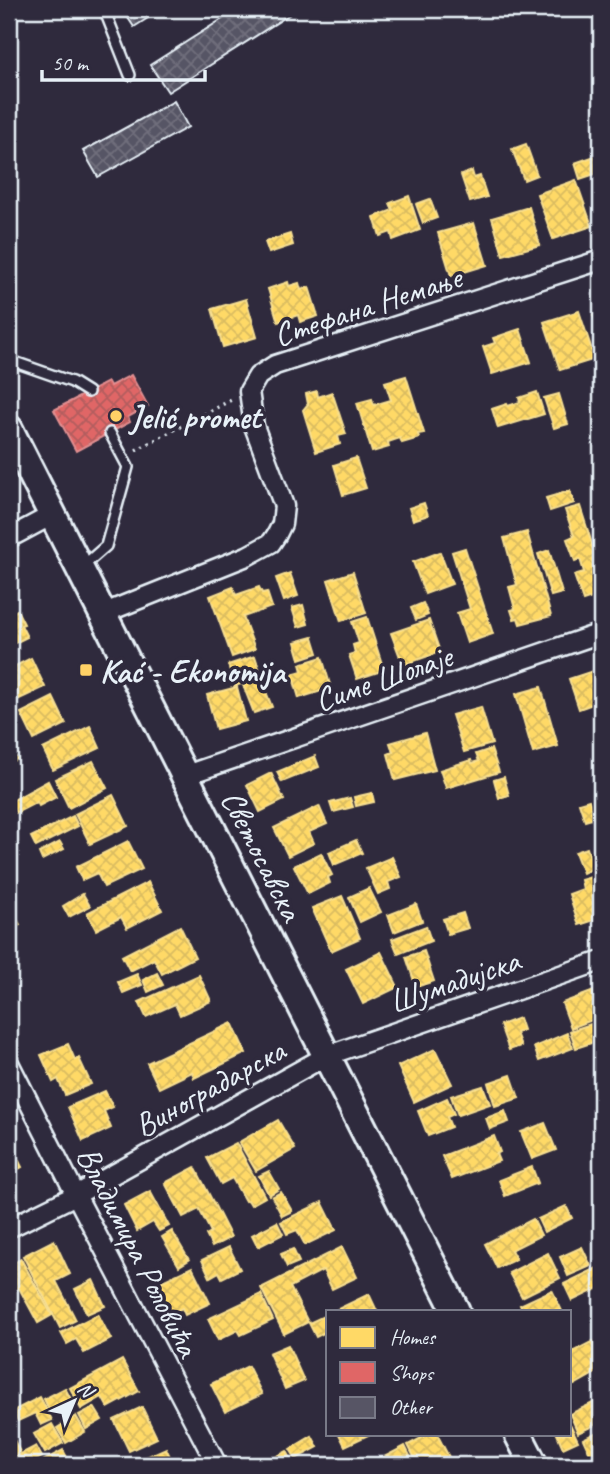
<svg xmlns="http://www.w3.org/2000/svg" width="610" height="1474" viewBox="0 0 610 1474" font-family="Caveat,sans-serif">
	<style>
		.homes { fill: url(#homes-cross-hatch); stroke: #f8e092; stroke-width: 2 }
		.shops { fill: url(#shops-cross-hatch); stroke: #e29092; stroke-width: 2 }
		.building { fill: url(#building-cross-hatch); stroke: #e8f1f8; stroke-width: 2 }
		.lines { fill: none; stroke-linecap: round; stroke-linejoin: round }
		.lane-casing { stroke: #e8f1f8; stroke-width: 14 }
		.street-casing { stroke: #e8f1f8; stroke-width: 23 }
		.secondary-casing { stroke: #e8f1f8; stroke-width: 32 }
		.path { stroke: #e8f1f8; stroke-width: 3.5; stroke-dasharray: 2 5; stroke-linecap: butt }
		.lane { stroke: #2f2a3d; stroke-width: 9 }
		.street { stroke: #2f2a3d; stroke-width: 18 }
		.secondary { stroke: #2f2a3d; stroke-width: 26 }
		.poi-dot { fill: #ffd166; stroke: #2f2a3d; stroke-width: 2.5 }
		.labels { text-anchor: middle; stroke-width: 7; stroke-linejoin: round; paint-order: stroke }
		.street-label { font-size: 33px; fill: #e8f1f8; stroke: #2f2a3d }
		.poi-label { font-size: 33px; font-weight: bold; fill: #e8f1f8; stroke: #2f2a3d; text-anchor: start }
	</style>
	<defs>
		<pattern id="homes-cross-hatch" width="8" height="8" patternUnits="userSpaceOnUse" patternTransform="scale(1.75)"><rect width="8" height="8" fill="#ffd966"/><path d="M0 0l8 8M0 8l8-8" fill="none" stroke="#dabc60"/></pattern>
		<pattern id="shops-cross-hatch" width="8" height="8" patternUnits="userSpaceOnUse" patternTransform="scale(1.75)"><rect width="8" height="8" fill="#e06666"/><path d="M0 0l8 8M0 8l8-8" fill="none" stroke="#b25d5e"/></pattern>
		<pattern id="building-cross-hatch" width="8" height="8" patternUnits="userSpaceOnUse" patternTransform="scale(1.75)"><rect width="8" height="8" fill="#575565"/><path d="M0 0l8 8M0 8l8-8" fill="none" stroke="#6f6e7c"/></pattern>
	</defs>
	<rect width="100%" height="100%" fill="#2f2a3d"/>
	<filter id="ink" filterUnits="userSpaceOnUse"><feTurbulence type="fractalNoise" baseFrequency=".0143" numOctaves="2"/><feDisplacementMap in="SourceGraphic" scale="14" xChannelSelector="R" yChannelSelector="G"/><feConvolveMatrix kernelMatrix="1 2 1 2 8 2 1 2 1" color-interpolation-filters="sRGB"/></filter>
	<g filter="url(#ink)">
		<g class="homes">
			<polygon points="526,144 537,175 524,180 512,149"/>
			<polygon points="601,154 601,172 580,179 575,163"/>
			<polygon points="472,171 474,178 480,176 487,197 470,202 461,175"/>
			<polygon points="576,180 592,226 553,239 537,194"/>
			<polygon points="409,196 420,230 393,240 391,232 380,236 374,217 393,210 390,203"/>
			<polygon points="430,199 437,218 423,223 416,204"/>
			<polygon points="529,207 540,245 503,255 492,218"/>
			<polygon points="474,223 487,265 451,276 438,233"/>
			<polygon points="290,234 293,245 269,253 265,242"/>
			<polygon points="288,282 289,286 299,283 301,290 309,287 318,316 300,322 298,315 278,322 268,289"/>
			<polygon points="246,299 257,337 223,347 212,309"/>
			<polygon points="579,311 595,359 560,370 544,322"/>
			<polygon points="601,312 601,336 593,315"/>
			<polygon points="520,329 531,362 492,374 483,347 495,343 493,338"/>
			<polygon points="406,376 424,433 418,434 419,438 402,443 400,438 388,442 389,447 372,452 357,403 372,399 374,405 391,400 385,382"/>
			<polygon points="317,391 318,397 332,392 346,434 338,436 340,444 316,452 303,410 308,404 306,394"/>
			<polygon points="537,392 544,414 498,428 492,409 507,404 508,406 520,402 519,398"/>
			<polygon points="559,394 568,424 554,428 544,398"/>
			<polygon points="356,458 366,488 343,495 334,465"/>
			<polygon points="570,491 574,503 550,511 546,498"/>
			<polygon points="424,503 428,515 413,520 409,508"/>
			<polygon points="580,506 601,572 601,595 583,601 574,575 584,572 580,559 575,561 567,539 574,536 565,510"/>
			<polygon points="527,532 551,616 520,624 518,618 514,619 511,610 515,609 509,587 517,585 504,538"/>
			<polygon points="465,548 493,634 467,643 457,613 470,609 452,552"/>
			<polygon points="549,550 562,593 551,596 538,554"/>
			<polygon points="440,552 452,584 425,594 413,562"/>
			<polygon points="353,572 366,613 341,621 328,580"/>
			<polygon points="290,573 298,596 284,601 276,578"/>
			<polygon points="233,587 236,595 259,587 262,593 267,592 272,607 243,617 255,649 232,657 210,596"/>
			<polygon points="423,603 428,615 416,620 411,608"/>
			<polygon points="303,605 308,624 298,627 292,608"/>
			<polygon points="17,610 24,624 21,625 27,637 9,646 9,614"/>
			<polygon points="367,617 384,670 357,679 349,655 355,653 353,645 359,643 352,622"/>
			<polygon points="429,620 440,652 403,665 391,633"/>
			<polygon points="313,637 318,653 300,659 295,642"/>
			<polygon points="255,656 262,677 235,686 228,665"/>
			<polygon points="322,657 331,688 299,698 292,674 302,671 300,664"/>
			<polygon points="31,658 45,687 9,704 9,669"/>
			<polygon points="599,669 601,675 601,701 579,709 569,679"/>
			<polygon points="261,679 272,707 254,713 243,685"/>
			<polygon points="237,687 246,721 216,729 207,695"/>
			<polygon points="541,687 558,746 533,753 516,694"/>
			<polygon points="53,697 66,724 34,740 21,713"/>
			<polygon points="481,707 492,744 464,752 452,715"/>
			<polygon points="90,726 100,748 53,770 43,749"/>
			<polygon points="425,733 435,770 395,780 388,754 393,752 390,743"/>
			<polygon points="10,747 17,759 9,763 9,748"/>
			<polygon points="491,749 499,772 446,788 440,770 471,760 472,763 479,761 476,754"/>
			<polygon points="315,756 319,767 282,782 277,772"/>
			<polygon points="93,761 107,788 69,808 55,779"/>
			<polygon points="271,773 284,800 260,812 247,785"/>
			<polygon points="504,777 509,795 499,798 494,780"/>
			<polygon points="48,781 56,797 39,806 37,802 16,813 10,802"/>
			<polygon points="372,793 374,802 356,806 354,797"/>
			<polygon points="113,795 128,826 90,844 75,814"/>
			<polygon points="350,798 353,807 333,812 330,803"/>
			<polygon points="589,800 595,818 585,821 579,803"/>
			<polygon points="319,806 327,824 309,832 314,843 288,856 274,828"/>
			<polygon points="73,816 78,826 36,847 31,837"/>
			<polygon points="356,840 362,853 334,865 329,852"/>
			<polygon points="128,841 142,869 104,887 97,873 82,880 76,867"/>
			<polygon points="60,842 64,849 42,860 39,853"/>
			<polygon points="601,847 601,873 593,851"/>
			<polygon points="587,848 594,868 583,873 575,852"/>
			<polygon points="321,853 332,875 328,877 330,883 308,894 294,866"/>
			<polygon points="392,857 401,877 388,882 390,889 378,894 366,868"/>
			<polygon points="598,875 601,885 601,918 579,925 569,894 583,889 581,880"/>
			<polygon points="148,882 162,910 127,928 121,917 96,930 87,913"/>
			<polygon points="369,888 381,912 360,922 349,897"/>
			<polygon points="83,894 90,906 69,917 63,906"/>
			<polygon points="342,896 360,938 331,951 312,908"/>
			<polygon points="9,904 20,925 9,932"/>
			<polygon points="416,904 422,921 394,932 388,915"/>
			<polygon points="463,913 468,928 448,934 443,919"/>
			<polygon points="180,926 195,957 162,974 154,959 130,971 122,956"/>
			<polygon points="426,926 431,941 398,954 392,939"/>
			<polygon points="424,951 434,981 416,987 406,957"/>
			<polygon points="381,952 398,987 363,1004 346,969"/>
			<polygon points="157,973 163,985 148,992 143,980"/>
			<polygon points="137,974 142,985 123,993 118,982"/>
			<polygon points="199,975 211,1001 180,1015 175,1004 146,1017 139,1002"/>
			<polygon points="594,991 601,1010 600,1040 592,1020 571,1028 562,1003"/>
			<polygon points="519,1018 523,1030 516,1033 521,1046 509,1050 500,1025"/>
			<polygon points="232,1023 246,1053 194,1078 192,1072 159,1088 147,1063"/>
			<polygon points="591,1024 597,1041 576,1048 570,1031"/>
			<polygon points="567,1033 573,1048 539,1061 534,1047"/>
			<polygon points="68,1044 75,1060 79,1058 91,1084 65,1095 58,1079 53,1082 41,1055"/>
			<polygon points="435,1049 452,1084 414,1102 398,1066"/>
			<polygon points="511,1075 519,1098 495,1106 488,1083"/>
			<polygon points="483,1086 490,1104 458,1115 451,1096"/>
			<polygon points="105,1091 113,1107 104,1111 111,1128 83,1141 68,1107"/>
			<polygon points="447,1098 454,1114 447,1117 451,1127 428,1136 418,1111"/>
			<polygon points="505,1111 509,1122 490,1129 486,1118"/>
			<polygon points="278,1120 295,1149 256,1171 239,1142"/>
			<polygon points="545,1123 556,1150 532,1159 521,1132"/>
			<polygon points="494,1136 500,1152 496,1154 499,1161 452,1179 442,1156"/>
			<polygon points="9,1141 22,1167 9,1174"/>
			<polygon points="236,1143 265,1197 251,1205 248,1200 245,1201 232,1178 221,1184 207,1158"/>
			<polygon points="195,1167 231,1237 212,1247 206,1235 211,1232 199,1209 183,1217 165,1183"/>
			<polygon points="532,1167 538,1183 505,1196 499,1180"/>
			<polygon points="269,1171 279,1189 269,1195 259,1176"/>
			<polygon points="150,1191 169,1226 159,1231 153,1222 137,1231 124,1205"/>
			<polygon points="281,1192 292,1211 282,1216 272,1197"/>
			<polygon points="322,1202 336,1230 305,1245 297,1230 287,1234 281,1222"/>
			<polygon points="566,1206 572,1218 544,1232 538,1219"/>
			<polygon points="533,1219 541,1235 511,1250 516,1259 497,1268 485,1244"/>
			<polygon points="277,1222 283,1234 258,1247 252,1235"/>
			<polygon points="172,1231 189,1260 179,1266 162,1237"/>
			<polygon points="54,1240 70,1274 56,1281 76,1320 60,1328 23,1256"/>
			<polygon points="229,1247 240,1269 222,1278 219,1272 210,1277 202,1260"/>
			<polygon points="342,1247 357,1277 332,1289 323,1270 290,1287 308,1322 284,1334 261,1288"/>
			<polygon points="582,1247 591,1266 568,1276 560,1257"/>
			<polygon points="293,1249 299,1262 287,1267 281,1254"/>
			<polygon points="548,1253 560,1278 522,1297 509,1273"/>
			<polygon points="21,1259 52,1315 38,1323 19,1288 9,1293 9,1266"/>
			<polygon points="601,1266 601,1287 572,1301 564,1284"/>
			<polygon points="192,1267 210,1303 185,1315 182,1308 170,1314 156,1284"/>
			<polygon points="93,1280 105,1306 87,1314 75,1289"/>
			<polygon points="552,1290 562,1311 523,1311 520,1305"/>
			<polygon points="261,1294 273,1320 241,1335 238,1330 218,1340 208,1319"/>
			<polygon points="369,1294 377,1311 334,1311"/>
			<polygon points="98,1314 111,1339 84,1353 76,1339 67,1344 61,1333"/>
			<polygon points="328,1314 328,1331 316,1337 309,1323"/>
			<polygon points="593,1341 601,1356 601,1370 574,1385 570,1377 570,1353"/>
			<polygon points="288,1345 304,1381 285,1389 269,1353"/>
			<polygon points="122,1360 139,1391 108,1408 102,1397 81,1409 70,1388"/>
			<polygon points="248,1366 262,1394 225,1412 211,1384"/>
			<polygon points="65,1388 73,1403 51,1414 44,1399"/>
			<polygon points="40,1397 52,1420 41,1425 35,1413 18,1421 13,1411"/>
			<polygon points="601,1399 601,1422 578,1433 570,1414"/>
			<polygon points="94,1407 102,1420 86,1429 79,1415"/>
			<polygon points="142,1407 157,1438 129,1451 114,1420"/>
			<polygon points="76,1416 85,1432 66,1443 57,1428"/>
			<polygon points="52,1424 63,1443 45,1453 34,1434"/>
			<polygon points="570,1424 578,1441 563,1448 557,1434 570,1434"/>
			<polygon points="9,1430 20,1452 9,1458"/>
			<polygon points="601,1430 601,1465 595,1465 583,1439"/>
			<polygon points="339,1434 370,1434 345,1446"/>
			<polygon points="429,1434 437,1434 451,1461 442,1465 418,1465 408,1445"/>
			<polygon points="312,1436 318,1447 296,1459 290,1449"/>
			<polygon points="36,1446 42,1457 27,1465 9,1465 9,1460"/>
			<polygon points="405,1446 411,1458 397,1465 369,1465"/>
			<polygon points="166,1448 174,1465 131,1465 130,1464"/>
			<polygon points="63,1450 69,1461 61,1465 42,1465 41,1462"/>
			<polygon points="287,1451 294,1465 260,1465"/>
			<polygon points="99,1459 103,1465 86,1465"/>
		</g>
		<polygon class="shops" points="131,375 148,406 128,417 130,422 76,451 54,410 108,382 110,386"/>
		<g class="building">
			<polygon points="122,9 162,9 134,27"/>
			<polygon points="238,9 298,9 168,92 150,65"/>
			<polygon points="174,101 188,127 98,177 83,151"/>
		</g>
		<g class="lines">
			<defs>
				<g id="lane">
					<polyline points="104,9 130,75"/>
					<polyline points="9,360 72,382 88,392"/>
					<polyline points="82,567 106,546 128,467 110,433"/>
				</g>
				<g id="street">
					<polyline points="9,538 52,515"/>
					<polyline points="102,614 247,556 271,543 277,534 282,524 284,506 254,426 249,391 258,376 275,365 601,260"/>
					<polyline points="183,776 601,633"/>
					<polyline points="9,1063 76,1195 217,1465"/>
					<polyline points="9,1228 76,1195 326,1056 601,961"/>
				</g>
				<g id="secondary">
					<polyline points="9,429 456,1311"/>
					<polyline points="518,1434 534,1465"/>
				</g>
			</defs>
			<use href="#lane" class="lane-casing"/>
			<use href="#street" class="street-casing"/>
			<use href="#secondary" class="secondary-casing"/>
			<polyline class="path" points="136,450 231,400"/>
			<use href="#lane" class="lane"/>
			<use href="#street" class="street"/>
			<use href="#secondary" class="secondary"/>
		</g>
	</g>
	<g class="poi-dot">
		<circle cx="116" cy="416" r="7"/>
		<rect x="79" y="663" width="14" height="14" rx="3.5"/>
	</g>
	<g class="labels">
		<g class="street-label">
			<text transform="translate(367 305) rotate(-18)" y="12">Стефана Немање</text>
			<text transform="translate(383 677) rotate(-19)" y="12">Симе Шолаје</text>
			<text transform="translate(263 855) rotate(63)" y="12">Светосавска</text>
			<text transform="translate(454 980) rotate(-19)" y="12">Шумадијска</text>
			<text transform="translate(209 1087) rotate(-29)" y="12">Виноградарска</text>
			<text transform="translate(139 1251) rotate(63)" y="12">Владимира Роловића</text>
		</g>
		<g class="poi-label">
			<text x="130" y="428">Jelić promet</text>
			<text x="100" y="682">Kać - Ekonomija</text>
		</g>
	</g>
	<rect width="610" height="1474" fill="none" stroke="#2f2a3d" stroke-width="35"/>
	<rect x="18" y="18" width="575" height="1439" fill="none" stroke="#e8f1f8" stroke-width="2.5" filter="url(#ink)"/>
	<rect x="326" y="1310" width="245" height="126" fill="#2f2a3d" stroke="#797a88" stroke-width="2"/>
	<rect x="340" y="1327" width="35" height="21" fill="#ffd966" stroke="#797a88" stroke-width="2"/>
	<text x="390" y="1344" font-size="21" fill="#e8f1f8">Homes</text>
	<rect x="340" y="1362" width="35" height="21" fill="#e06666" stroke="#797a88" stroke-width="2"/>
	<text x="390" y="1380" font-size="21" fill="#e8f1f8">Shops</text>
	<rect x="340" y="1397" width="35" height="21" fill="#575565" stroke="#797a88" stroke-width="2"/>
	<text x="390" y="1414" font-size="21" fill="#e8f1f8">Other</text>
	<g transform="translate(74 1401) rotate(44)" stroke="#2f2a3d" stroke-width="5" paint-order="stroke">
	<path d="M0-5L12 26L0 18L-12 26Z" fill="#e8f1f8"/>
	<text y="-10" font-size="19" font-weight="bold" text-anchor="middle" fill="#e8f1f8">N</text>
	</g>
	<path d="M42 70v10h163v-10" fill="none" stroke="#e8f1f8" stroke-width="3.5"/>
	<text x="52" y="70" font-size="21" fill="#e8f1f8" stroke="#2f2a3d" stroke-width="5" paint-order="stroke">50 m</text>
</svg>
